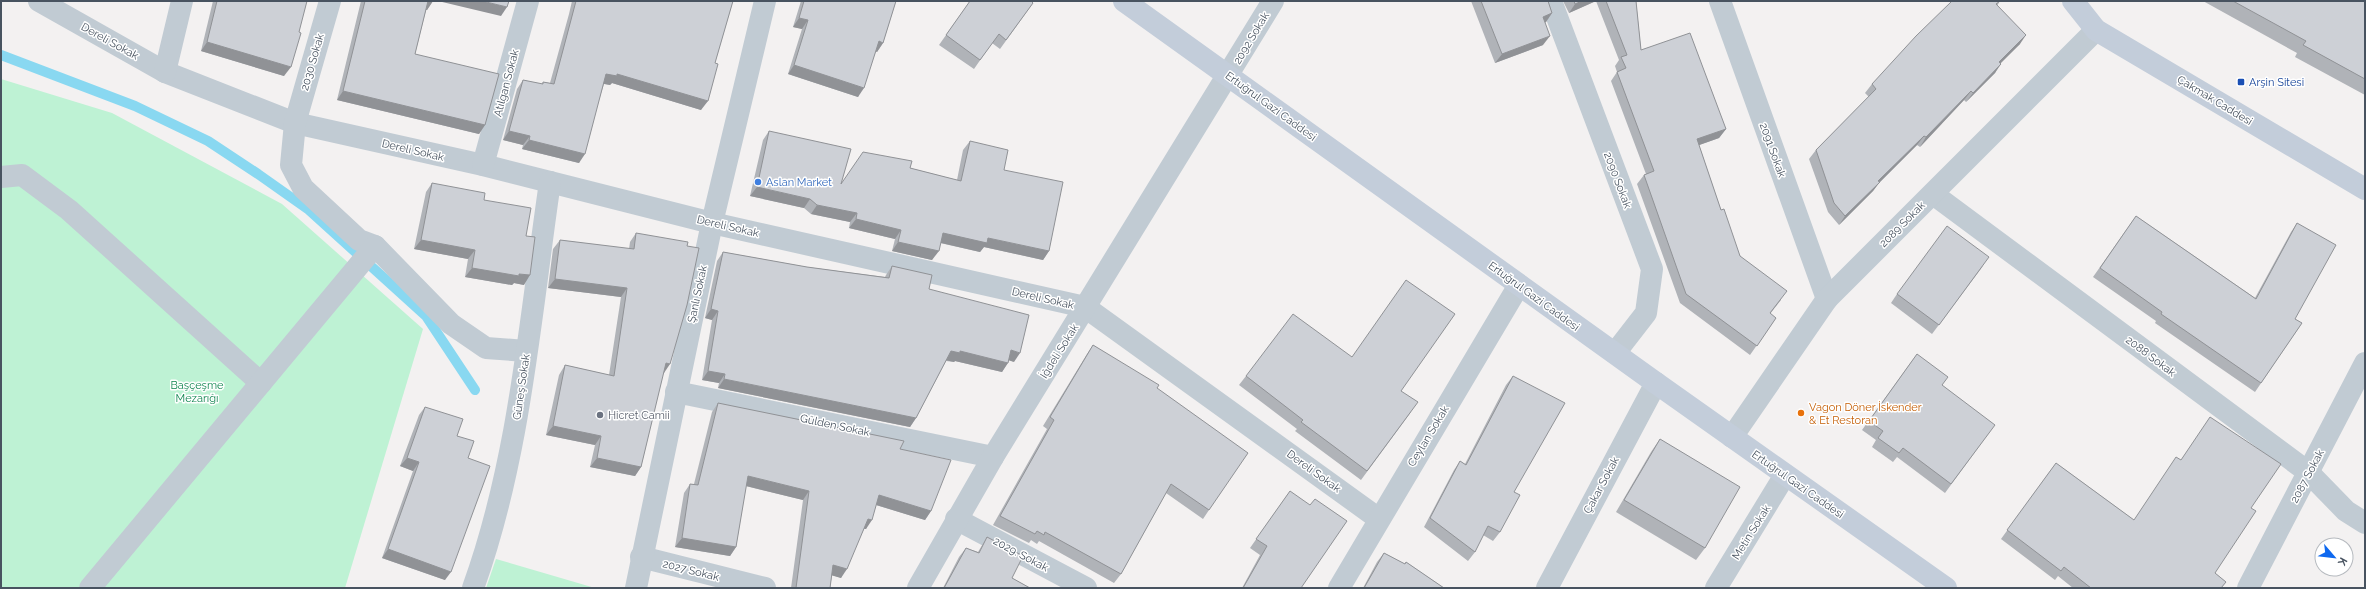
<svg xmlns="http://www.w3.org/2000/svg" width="2366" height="589" viewBox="0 0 2366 589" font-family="Raleway,sans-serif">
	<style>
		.green { fill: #bef2d4 }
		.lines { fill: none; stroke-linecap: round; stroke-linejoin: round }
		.stream { stroke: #89d8f1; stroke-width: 10 }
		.street { stroke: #c1cbd3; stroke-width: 22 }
		.secondary { stroke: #c3cdda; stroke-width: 22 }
		.wall { fill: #b0b3b8 }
		.shaded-wall { fill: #909296 }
		.building { fill: #cdd0d6; stroke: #909296 }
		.transit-dot { fill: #1a4fb4; stroke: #fff; stroke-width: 1.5 }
		.shop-dot { fill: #3f7fe0; stroke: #fff; stroke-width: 1.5 }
		.food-dot { fill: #e8710a; stroke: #fff; stroke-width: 1.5 }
		.worship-dot { fill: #6b7280; stroke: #fff; stroke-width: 1.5 }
		.labels { text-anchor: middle; stroke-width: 3; stroke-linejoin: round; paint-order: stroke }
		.street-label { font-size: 11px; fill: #485360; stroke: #fff }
		.transit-label { font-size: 11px; fill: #164399; stroke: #fff; text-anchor: start }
		.shop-label { font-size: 11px; fill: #366cbe; stroke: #fff; text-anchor: start }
		.park-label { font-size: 11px; fill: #128751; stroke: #fff }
		.food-label { font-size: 11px; fill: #c56008; stroke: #fff; text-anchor: start }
		.worship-label { font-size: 11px; fill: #5b616d; stroke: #fff; text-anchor: start }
	</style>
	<rect width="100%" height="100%" fill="#f3f1f1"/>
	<g class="green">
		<polygon points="1,79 112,113 282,204 423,329 345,588 1,588"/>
		<polygon points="496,559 595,588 486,588"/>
	</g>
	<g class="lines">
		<polyline class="stream" points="1,55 135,106 208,141 258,174 309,210 426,316 475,390"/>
		<g class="street">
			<polyline points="39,1 165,72 295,123 483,165 712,223 1085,307 1379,519"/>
			<polyline points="330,1 295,123 291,165 303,188 359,240 375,246"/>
			<polyline points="1551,1 1652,269 1646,313 1615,353"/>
			<polyline points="1720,1 1827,299"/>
			<polyline points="165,72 182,1"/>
			<polyline points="483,165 528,1"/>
			<polyline points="1,177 22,175 69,210 261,383"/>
			<polyline points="1933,194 2308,472 2346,511 2365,523"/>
			<polyline points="676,392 993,457"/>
			<polyline points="1732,437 1827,299 2096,30"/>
			<polyline points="956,519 1086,588"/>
			<polyline points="641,557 765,588"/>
			<polyline points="90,588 375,246 451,324 486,348 526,351"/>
			<path d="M473,588c47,-130 57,-270 77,-406"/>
			<polyline points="636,588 712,223 765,1"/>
			<polyline points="918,588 993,457 1273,1"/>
			<polyline points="1339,588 1519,285"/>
			<polyline points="1547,588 1656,383"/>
			<polyline points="1716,588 1785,475"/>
			<polyline points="2248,588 2365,363"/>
		</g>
		<g class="secondary">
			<polyline points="1124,1 1656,383 1946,588"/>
			<polyline points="2073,1 2096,30 2365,189"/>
		</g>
	</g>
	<g class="wall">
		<polygon points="213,1 307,1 284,76 201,51"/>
		<polygon points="361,1 433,1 427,10 426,10 415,54 485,125 479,134 337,100"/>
		<polygon points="572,1 733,1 701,110 612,83 610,85 604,84 579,163 522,149 523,145 503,140 517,89 523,80 542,84 543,82 550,83 569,14"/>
		<polygon points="801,1 896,1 883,43 877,52 876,51 858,97 788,74 802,29 793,27"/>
		<polygon points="970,1 1033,3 1000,49 992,43 974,69 939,45"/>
		<polygon points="1471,1 1548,1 1552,13 1546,22 1545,23 1543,45 1495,63"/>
		<polygon points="1563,1 1636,1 1641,50 1726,129 1719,138 1699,145 1721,210 1740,256 1781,300 1770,314 1776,318 1750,355 1680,303 1637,184 1644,175 1646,174 1611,81 1617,72 1615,66 1619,60 1596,1 1569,13"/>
		<polygon points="2000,1 1997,6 2020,44 2000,63 1995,73 1966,102 1964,100 1920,147 1917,145 1879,183 1873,191 1839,225 1828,212 1809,159 1816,150 1869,97 1865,93 1872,84"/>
		<polygon points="2203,1 2365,1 2365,95 2295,57 2297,53"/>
		<polygon points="769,131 841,184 910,168 957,180 963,150 970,141 1004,170 1049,251 1043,260 984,247 980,252 940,243 932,260 892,251 895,239 849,228 850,222 811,214 804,208 750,196 763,140"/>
		<polygon points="432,183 484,200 526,236 524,285 514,283 512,285 465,277 468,259 414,249 426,192"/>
		<polygon points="2136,216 2255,298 2291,232 2297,223 2295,319 2302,323 2255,392 2155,323 2156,321 2093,277"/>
		<polygon points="636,233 664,373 663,373 641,467 635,476 590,467 595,445 546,435 559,375 565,365 609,375 621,297 548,288 553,249 560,240 629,249 630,242"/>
		<polygon points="723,252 807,267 885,277 886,275 892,266 929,289 1014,362 1009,360 1002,372 955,361 954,362 946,361 916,418 910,427 718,388 719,383 702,380 712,320 705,318 717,261"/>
		<polygon points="1983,266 1932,334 1891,303 1897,294"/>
		<polygon points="1093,345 1157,388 1209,510 1203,519 1166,493 1121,574 1114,583 1039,541 1037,544 1031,540 1029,543 993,525 1047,429 1043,426 1087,354"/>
		<polygon points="1917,354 1942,386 1988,434 1945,493 1897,457 1893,462 1872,447 1876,440 1862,430"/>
		<polygon points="1352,357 1401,391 1411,412 1361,480 1295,431 1297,429 1239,385 1246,376"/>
		<polygon points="1513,376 1514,492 1500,532 1493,541 1483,535 1475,552 1468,561 1424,527 1454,470 1460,461 1465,464 1506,385"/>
		<polygon points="718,403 900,449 931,511 925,520 876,505 866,529 864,529 841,578 832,575 830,588 791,588 803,500 746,486 736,547 730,556 675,547 684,493 690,484 694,484 712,412"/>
		<polygon points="425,407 457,436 468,458 445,580 382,558 413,471 400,466 419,415"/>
		<polygon points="1660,439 1705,548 1696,560 1616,512 1651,452"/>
		<polygon points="2056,463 2134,520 2251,508 2215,573 2226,582 2221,588 2073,588 2058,576 2055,580 2001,539"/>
		<polygon points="1290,491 1301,588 1242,588 1260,555 1250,548"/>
		<polygon points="987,537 1012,578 1030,588 943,588 959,557 966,548 978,552"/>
		<polygon points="1384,553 1405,564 1406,562 1444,588 1363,588 1377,562"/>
	</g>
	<g class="shaded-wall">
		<polygon points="428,1 433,1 427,10 422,9"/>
		<polygon points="438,1 482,1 507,7 501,16"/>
		<polygon points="1582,1 1596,1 1569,13 1575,4"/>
		<polygon points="1552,13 1546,22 1536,26 1543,17"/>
		<polygon points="799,18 808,20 802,29 793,27"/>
		<polygon points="2026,35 2020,44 1993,71 1999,62"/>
		<polygon points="1550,36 1543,45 1495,63 1502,54"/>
		<polygon points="879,41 883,43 877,52 873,50"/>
		<polygon points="207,42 291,67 284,76 201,51"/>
		<polygon points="2001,64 1995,73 1966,102 1973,93"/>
		<polygon points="794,65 864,88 858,97 788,74"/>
		<polygon points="606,74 617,74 708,101 701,110 612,83 610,85 600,83"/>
		<polygon points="343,91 485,125 479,134 337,100"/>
		<polygon points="1971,91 1964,100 1920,147 1926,137"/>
		<polygon points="1726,129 1719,138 1691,148 1697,139"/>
		<polygon points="509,131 530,136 523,145 503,140"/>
		<polygon points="1924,136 1917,145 1879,183 1873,191 1839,225 1845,216 1878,181"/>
		<polygon points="529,140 585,154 579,163 522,149"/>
		<polygon points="757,187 810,199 804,208 750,196"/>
		<polygon points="817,205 857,213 850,222 811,214"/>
		<polygon points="856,219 901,230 895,239 849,228"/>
		<polygon points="943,233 988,238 1049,251 1043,260 984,247 980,252 937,242"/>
		<polygon points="421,240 475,250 468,259 414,249"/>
		<polygon points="898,242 939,251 932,260 892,251"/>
		<polygon points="472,268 519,274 530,275 524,285 514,283 512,285 465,277"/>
		<polygon points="555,279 627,288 621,297 548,288"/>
		<polygon points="711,309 718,311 712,320 705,318"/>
		<polygon points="1011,350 1020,353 1014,362 1005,359"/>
		<polygon points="951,351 960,351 1008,363 1002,372 955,361 954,362 945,360"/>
		<polygon points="666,363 670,364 664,373 659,372"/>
		<polygon points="708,371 725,374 719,383 702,380"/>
		<polygon points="724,379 916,418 910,427 718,388"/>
		<polygon points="553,426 601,436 595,445 546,435"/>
		<polygon points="407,458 419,462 413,471 400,466"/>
		<polygon points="597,458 641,467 635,476 590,467"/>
		<polygon points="748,476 809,491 803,500 742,485"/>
		<polygon points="879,495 931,511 925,520 873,504"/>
		<polygon points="868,519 872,520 866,529 861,528"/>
		<polygon points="682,538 736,547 730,556 675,547"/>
		<polygon points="388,549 451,572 445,580 382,558"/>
		<polygon points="833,565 847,569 841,578 827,574"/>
	</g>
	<g class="building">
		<polygon points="217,1 307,1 299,32 301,33 291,67 207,42"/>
		<polygon points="365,1 428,1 415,54 499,74 485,125 343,91"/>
		<polygon points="482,1 509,1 507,7"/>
		<polygon points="576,1 733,1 715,63 718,64 708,101 617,74 617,76 606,74 585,154 529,140 530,136 509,131 523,80 543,84 543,82 554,84"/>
		<polygon points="804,1 896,1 883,43 879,41 864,88 794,65 808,20 799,18"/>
		<polygon points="970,1 1031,1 1033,3 1006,40 999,34 980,60 946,35"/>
		<polygon points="1481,1 1548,1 1552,13 1543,17 1550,36 1502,54"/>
		<polygon points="1574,1 1582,1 1575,4"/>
		<polygon points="1606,1 1636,1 1641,50 1690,33 1726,129 1697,139 1721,210 1724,209 1740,256 1787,291 1770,313 1776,318 1757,346 1686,294 1644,175 1654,171 1617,72 1626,68 1621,57 1627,55"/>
		<polygon points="1952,1 2000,1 1996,4 2026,35 1999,62 2001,64 1973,93 1971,91 1926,137 1924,136 1878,181 1880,182 1845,216 1834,203 1816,150 1876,89 1872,84 1916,36"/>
		<polygon points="2233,1 2365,1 2365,79 2303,45 2306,41"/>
		<polygon points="769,131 851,149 841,184 863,152 912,161 910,168 961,181 970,141 1008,150 1004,170 1063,182 1049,251 988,238 987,243 943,233 939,251 898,242 901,230 856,219 857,213 817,205 810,199 757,187"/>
		<polygon points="432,183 485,193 484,200 531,208 526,236 535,237 530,275 519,274 519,276 472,268 475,250 421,240"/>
		<polygon points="2136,216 2256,299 2297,223 2336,245 2295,319 2302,323 2261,383 2161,314 2162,312 2100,268"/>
		<polygon points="1947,226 1989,257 1939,325 1897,294"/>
		<polygon points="636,233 688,242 687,246 699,248 687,305 670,364 666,363 641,467 597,458 601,436 553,426 565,365 614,376 627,288 555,279 560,240 634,249"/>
		<polygon points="723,252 807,267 889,278 892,266 932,275 929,289 1029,315 1020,353 1011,350 1008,363 960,351 960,353 951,351 916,418 724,379 725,374 708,371 718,311 711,309"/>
		<polygon points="1406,280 1455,314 1401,391 1418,402 1367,471 1301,422 1303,420 1246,376 1293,314 1352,357"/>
		<polygon points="1093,345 1159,385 1157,388 1248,453 1209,510 1171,484 1121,574 1045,532 1044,535 1037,531 1035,534 1000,516 1054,420 1050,417"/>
		<polygon points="1917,354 1948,377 1942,385 1995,425 1951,484 1903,448 1899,453 1878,438 1883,431 1869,421"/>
		<polygon points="1513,376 1565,403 1514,492 1520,495 1500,532 1488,526 1475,552 1430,518 1460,461 1466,465"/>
		<polygon points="718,403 904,441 900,449 951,460 931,511 879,495 872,520 868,519 847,569 833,565 830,588 796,588 809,491 748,476 736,547 682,538 690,484 698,485"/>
		<polygon points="425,407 463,419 457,436 474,441 468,458 490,466 451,572 388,549 419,462 407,458"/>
		<polygon points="2210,417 2281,464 2251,508 2256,511 2215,573 2226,582 2221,588 2091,588 2064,567 2061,571 2007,530 2056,463 2134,520 2176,457 2181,460"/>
		<polygon points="1660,439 1740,487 1705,548 1624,500"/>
		<polygon points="1290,491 1310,505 1315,499 1347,521 1301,588 1243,588 1267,546 1256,539"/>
		<polygon points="987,537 1023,556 1012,578 1030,588 944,588 966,548 979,553"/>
		<polygon points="1384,553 1405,564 1406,562 1444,588 1364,588"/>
	</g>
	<rect class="transit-dot" x="2237" y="78" width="8" height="8" rx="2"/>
	<circle class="shop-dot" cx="758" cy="182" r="4"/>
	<circle class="food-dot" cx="1801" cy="413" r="4"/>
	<circle class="worship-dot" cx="600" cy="415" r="4"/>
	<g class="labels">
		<g class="street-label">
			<text transform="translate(1251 38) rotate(-59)" y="4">2092 Sokak</text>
			<text transform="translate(110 41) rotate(29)" y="4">Dereli Sokak</text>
			<text transform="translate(312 62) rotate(-74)" y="4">2030 Sokak</text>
			<text transform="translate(506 83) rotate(-75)" y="4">Atılgan Sokak</text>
			<text transform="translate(2215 100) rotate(31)" y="4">Çakmak Caddesi</text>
			<text transform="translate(1271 106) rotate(36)" y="4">Ertuğrul Gazi Caddesi</text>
			<text transform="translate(413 150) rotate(13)" y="4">Dereli Sokak</text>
			<text transform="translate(1773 150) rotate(70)" y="4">2091 Sokak</text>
			<text transform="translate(1618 180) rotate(69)" y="4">2090 Sokak</text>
			<text transform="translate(1902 224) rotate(-45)" y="4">2089 Sokak</text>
			<text transform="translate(728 226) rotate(13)" y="4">Dereli Sokak</text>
			<text transform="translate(697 294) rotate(-78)" y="4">Şanlı Sokak</text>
			<text transform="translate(1534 296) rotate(36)" y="4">Ertuğrul Gazi Caddesi</text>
			<text transform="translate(1043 298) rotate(13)" y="4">Dereli Sokak</text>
			<text transform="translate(1059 351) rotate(-58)" y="4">İğdeli Sokak</text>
			<text transform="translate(2151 356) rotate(37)" y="4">2088 Sokak</text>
			<text transform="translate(521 387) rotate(-82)" y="4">Güneş Sokak</text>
			<text transform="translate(835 425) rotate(12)" y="4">Gülden Sokak</text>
			<text transform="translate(1428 436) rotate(-59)" y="4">Ceylan Sokak</text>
			<text transform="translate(1314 471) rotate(36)" y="4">Dereli Sokak</text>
			<text transform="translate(2307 476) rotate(-62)" y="4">2087 Sokak</text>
			<text transform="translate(1798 484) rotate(35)" y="4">Ertuğrul Gazi Caddesi</text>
			<text transform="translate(1601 485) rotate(-62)" y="4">Çakar Sokak</text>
			<text transform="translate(1751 532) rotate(-58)" y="4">Metin Sokak</text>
			<text transform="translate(1021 554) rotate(28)" y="4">2029. Sokak</text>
			<text transform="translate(691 570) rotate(14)" y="4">2027 Sokak</text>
		</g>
		<g class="transit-label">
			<text x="2249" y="86">Arşin Sitesi</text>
		</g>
		<g class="shop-label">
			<text x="766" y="186">Aslan Market</text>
		</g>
		<g class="park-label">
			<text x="197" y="389">Başçeşme<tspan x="197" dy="13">Mezarığı</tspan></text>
		</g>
		<g class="food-label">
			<text x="1809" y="411">Vagon Döner İskender<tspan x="1809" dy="13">&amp; Et Restoran</tspan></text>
		</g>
		<g class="worship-label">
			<text x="608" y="419">Hicret Camii</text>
		</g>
	</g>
	<rect width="2366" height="589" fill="none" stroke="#485360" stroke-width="4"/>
	<g transform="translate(2334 557) rotate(118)"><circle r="19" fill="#ffffff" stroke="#b6babf"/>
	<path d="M0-3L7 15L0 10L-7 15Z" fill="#0f69ef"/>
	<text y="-6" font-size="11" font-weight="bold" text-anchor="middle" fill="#485360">K</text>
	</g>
</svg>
